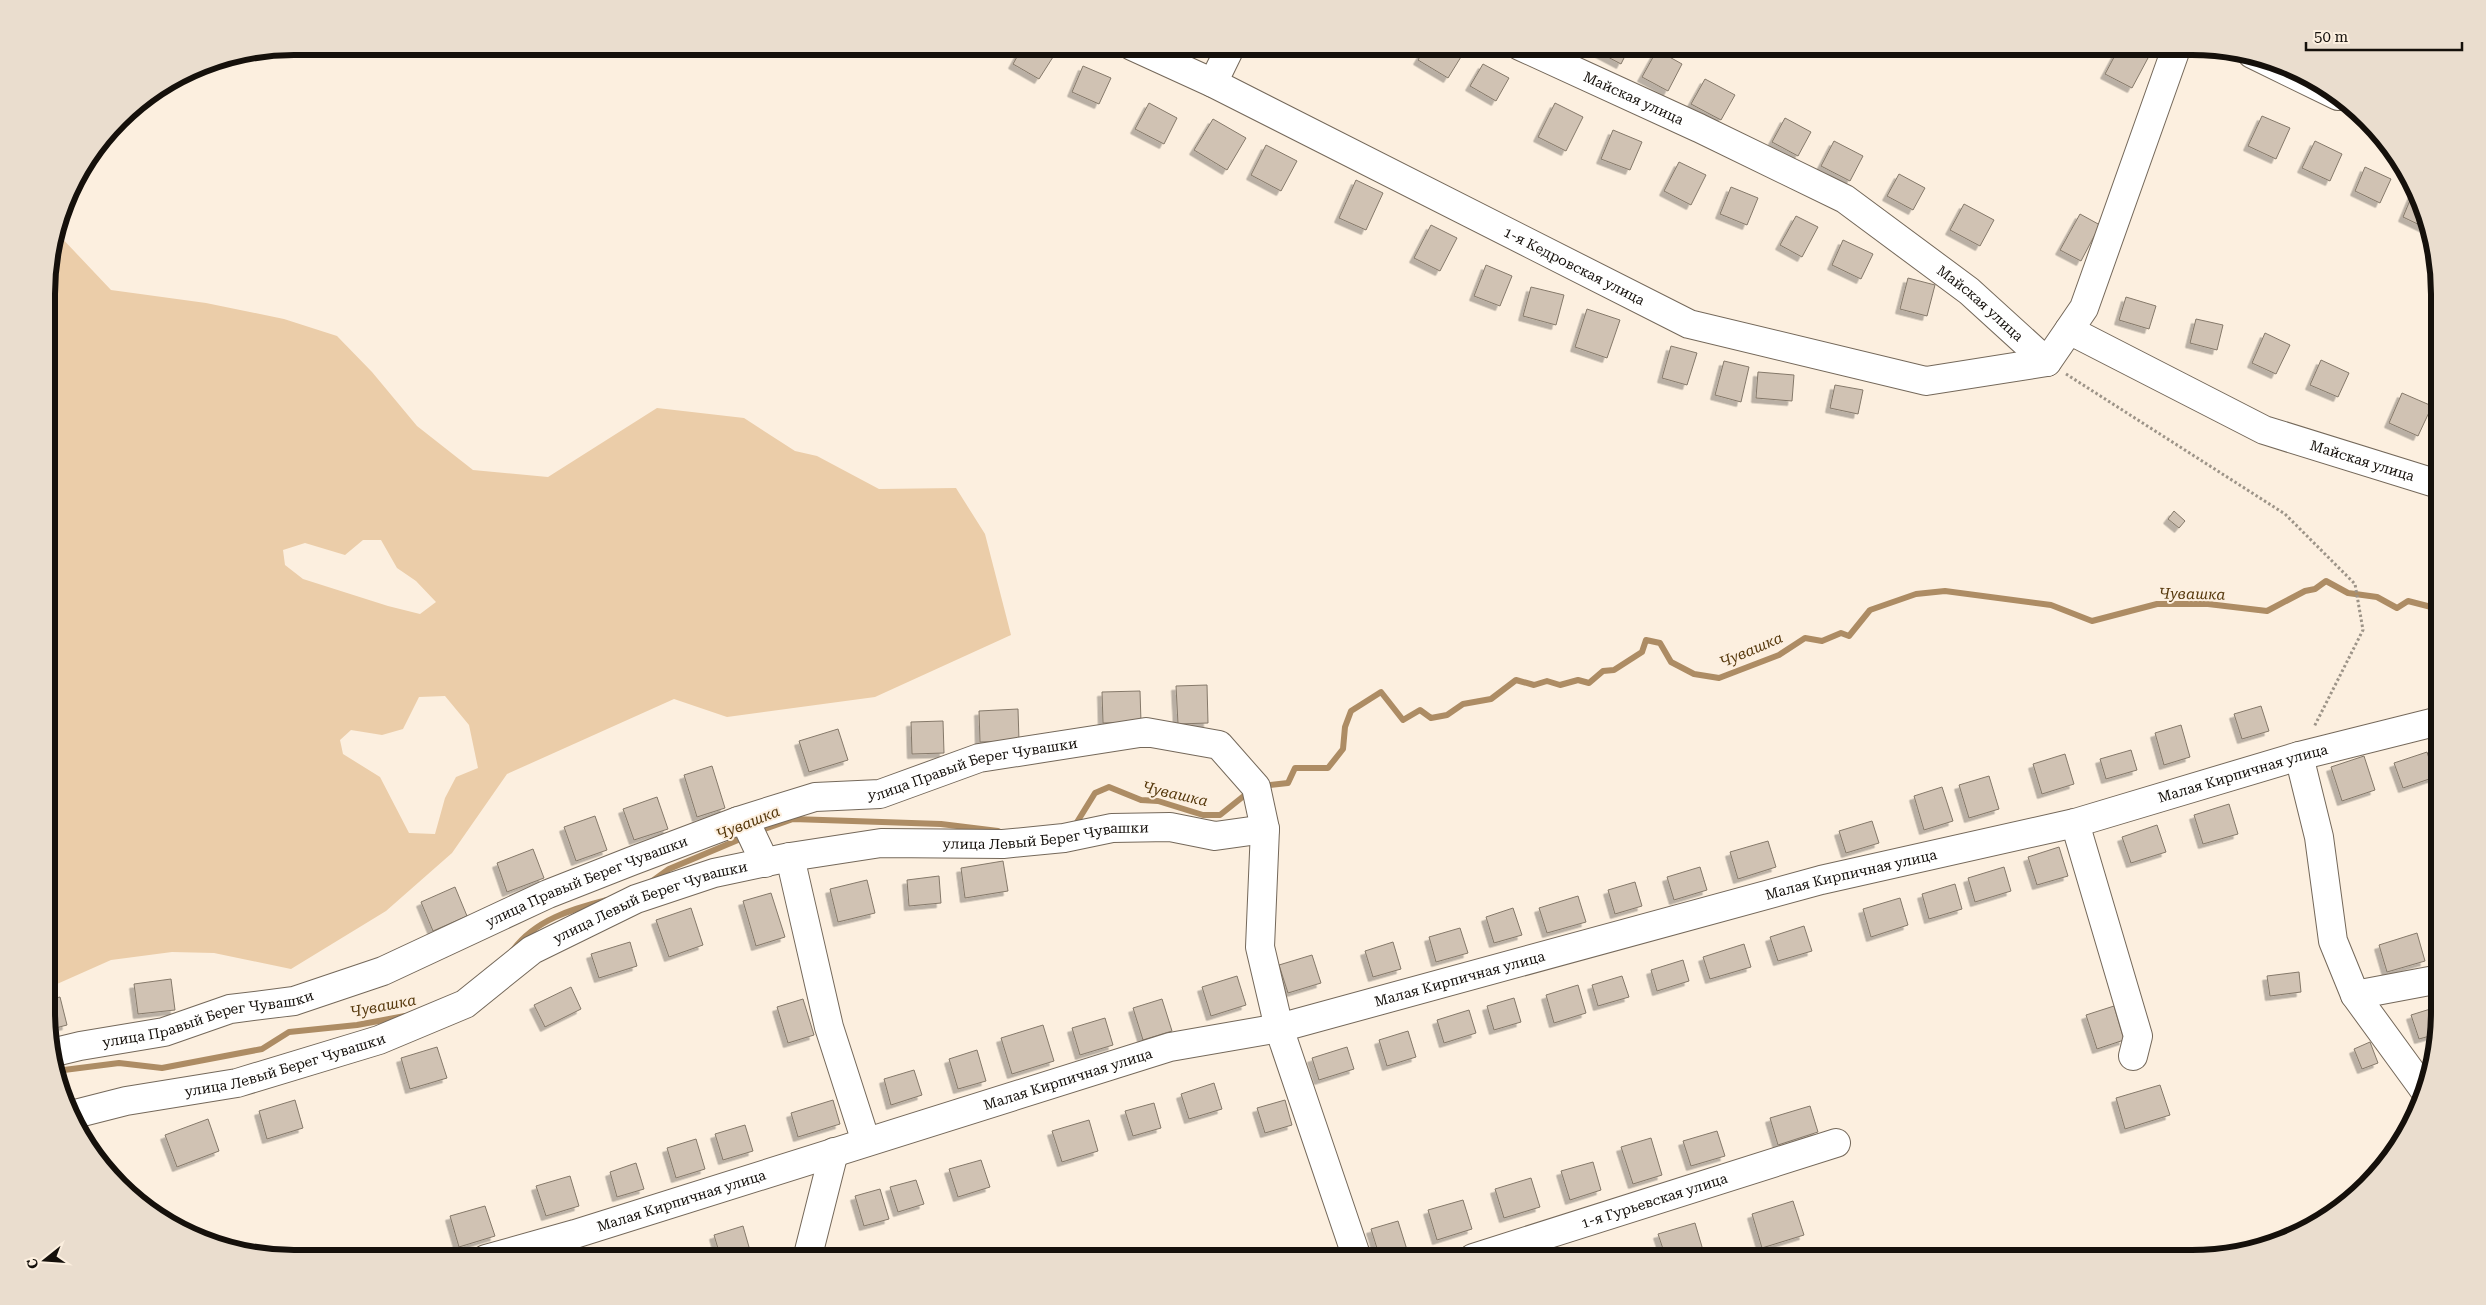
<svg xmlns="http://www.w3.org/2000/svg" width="2486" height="1305" viewBox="0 0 2486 1305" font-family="'Roboto Serif',serif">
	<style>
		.green { fill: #ebcda9; fill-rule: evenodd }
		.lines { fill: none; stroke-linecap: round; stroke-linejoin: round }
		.stream { stroke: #ad8c64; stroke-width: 6 }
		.building { fill: #d0c2b3; stroke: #85796a; filter: url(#shadow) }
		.minor-casing { stroke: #74685a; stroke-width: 30 }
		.path { stroke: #9d9488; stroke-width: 3; stroke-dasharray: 2.5 2.5; stroke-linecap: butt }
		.minor { stroke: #fff; stroke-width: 28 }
		.labels { text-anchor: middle; stroke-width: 4; stroke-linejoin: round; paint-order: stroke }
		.street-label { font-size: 14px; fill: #15100b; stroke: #fcefdf }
		.water-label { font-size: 15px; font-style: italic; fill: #56380c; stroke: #fcefdf }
		.rim { fill: none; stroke: #15100b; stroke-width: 6 }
	</style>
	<defs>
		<filter id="shadow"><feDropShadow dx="-4.5" dy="4.5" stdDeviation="0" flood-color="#0004"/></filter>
	</defs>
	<rect width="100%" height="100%" fill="#fcefdf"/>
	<path class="green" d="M58,234l53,56 95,13 78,16 53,17 35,36 45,54 56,44 75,7 109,-69 87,10 51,33 22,5 62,33 77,-1 29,46 26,101 -136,62 -148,20 -53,-18 -167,75 -55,79 -66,58 -95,58 -77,-16 -42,-1 -61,8 -63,28 -1,-710zM363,540h18l16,28 19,13 20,21 -16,12 -32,-8 -85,-27 -18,-14 -2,-15 22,-7 40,12zM445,696l24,29 9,43 -22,9 -11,21 -10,36 -26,-1 -29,-56 -37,-23 -3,-14 11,-10 31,5 21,-6 16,-32z"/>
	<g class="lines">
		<g class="stream">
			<polyline points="1261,786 1288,783 1295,768 1328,768 1343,749 1345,727 1351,711 1381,692 1403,720 1420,710 1431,718 1447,715 1463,704 1491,699 1516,680 1534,685 1547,681 1560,685 1578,680 1589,683 1603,671 1614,670 1642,652 1646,640 1660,643 1671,662 1694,674 1719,678 1779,655 1805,638 1822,641 1841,633 1849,636 1870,610 1916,594 1945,591 2051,605 2092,621 2157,604 2208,604 2267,611 2305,591 2315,589 2326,581 2348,593 2377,597 2397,608 2408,601 2439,609"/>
			<polyline points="1074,827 1095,793 1109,787 1141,800 1158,801 1203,815 1220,815 1250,791"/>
			<polyline points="756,832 793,819 941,824 998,831"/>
			<polyline points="651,882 669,869 745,837"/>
			<path d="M513,950c22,-30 59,-41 94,-50"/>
			<polyline points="56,1071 119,1063 162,1068 262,1049 289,1032 357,1025 405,1016"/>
		</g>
	</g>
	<g class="building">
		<polygon points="1023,46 1034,46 1053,57 1039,79 1013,64"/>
		<polygon points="1426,46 1453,46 1464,52 1448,78 1418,60"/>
		<polygon points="1587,46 1630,46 1621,64"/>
		<polygon points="2120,46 2125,46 2148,58 2132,88 2105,74"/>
		<polygon points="1657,50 1682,64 1668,91 1642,77"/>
		<polygon points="1483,64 1509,78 1496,101 1470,86"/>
		<polygon points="1083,66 1111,78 1099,104 1072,92"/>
		<polygon points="1705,79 1735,95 1721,120 1691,104"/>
		<polygon points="1149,103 1177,118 1164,144 1135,129"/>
		<polygon points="1555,103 1583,117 1566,151 1538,137"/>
		<polygon points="2262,116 2290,128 2276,159 2248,146"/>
		<polygon points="1785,118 1811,132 1798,156 1772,142"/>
		<polygon points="1213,119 1246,138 1227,170 1194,150"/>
		<polygon points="1613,130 1642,142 1630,170 1601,159"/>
		<polygon points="1834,141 1863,156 1850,181 1821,166"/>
		<polygon points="2315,141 2342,154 2330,181 2302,168"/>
		<polygon points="1266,145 1297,161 1281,191 1251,175"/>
		<polygon points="1679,162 1706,175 1691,205 1664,191"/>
		<polygon points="2365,167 2391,179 2380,203 2355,191"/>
		<polygon points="1899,174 1925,188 1913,210 1887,196"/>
		<polygon points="1356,180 1383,193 1366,230 1339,218"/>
		<polygon points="1731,187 1758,198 1747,225 1720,214"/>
		<polygon points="2413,193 2417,195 2427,214 2430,230 2403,217"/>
		<polygon points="1964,204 1994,220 1980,246 1950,230"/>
		<polygon points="2080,214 2100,225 2081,261 2060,250"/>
		<polygon points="1796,216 1818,227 1802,257 1780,245"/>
		<polygon points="1431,225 1457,238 1440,271 1414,258"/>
		<polygon points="1843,240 1873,254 1861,279 1832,265"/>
		<polygon points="1486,265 1512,276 1500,306 1474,296"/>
		<polygon points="1908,278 1935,285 1927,316 1900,309"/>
		<polygon points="1531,287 1564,295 1556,325 1523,316"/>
		<polygon points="2126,297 2156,306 2149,329 2119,320"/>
		<polygon points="1587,309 1620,320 1607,358 1575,347"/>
		<polygon points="2196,319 2223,325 2217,350 2190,343"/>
		<polygon points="2265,333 2290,345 2276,374 2252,363"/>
		<polygon points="1671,346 1697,353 1687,385 1662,378"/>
		<polygon points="2321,360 2349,373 2338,397 2310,385"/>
		<polygon points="1724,361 1749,367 1741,402 1715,395"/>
		<polygon points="1758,372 1794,375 1792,401 1756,398"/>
		<polygon points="1835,385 1863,390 1858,414 1830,408"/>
		<polygon points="2402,393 2432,406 2418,436 2389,423"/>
		<polygon points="2174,511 2185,521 2179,528 2168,519"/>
		<polygon points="1207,685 1208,723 1178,724 1176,686"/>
		<polygon points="1140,691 1141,722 1103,723 1102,692"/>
		<polygon points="2261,706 2269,731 2242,739 2234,714"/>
		<polygon points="1018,709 1019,741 980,742 979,711"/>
		<polygon points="943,721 944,753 912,754 911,722"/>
		<polygon points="2181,725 2190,757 2164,765 2155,733"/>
		<polygon points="838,729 848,760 809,772 799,741"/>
		<polygon points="2131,750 2137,770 2106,779 2100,759"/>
		<polygon points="2427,752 2435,777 2403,788 2394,763"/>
		<polygon points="2065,754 2074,784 2042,794 2033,764"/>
		<polygon points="2364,756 2375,790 2342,801 2331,767"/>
		<polygon points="712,766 725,808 697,817 684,775"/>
		<polygon points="1989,776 1999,809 1969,818 1959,785"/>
		<polygon points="1942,787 1953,821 1924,830 1914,796"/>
		<polygon points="657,797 668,829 634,840 623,809"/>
		<polygon points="2229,804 2238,834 2203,844 2194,815"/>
		<polygon points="595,816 607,850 576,861 564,827"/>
		<polygon points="1872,821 1879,843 1846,853 1839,831"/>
		<polygon points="2157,825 2166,852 2131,863 2122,837"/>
		<polygon points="1768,841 1776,867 1738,879 1730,852"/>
		<polygon points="2059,847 2068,876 2037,885 2028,857"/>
		<polygon points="533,849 544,878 507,892 497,863"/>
		<polygon points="1003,861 1008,891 965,898 961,868"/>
		<polygon points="1700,867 1707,890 1674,900 1667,877"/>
		<polygon points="2004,867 2011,891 1975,902 1968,878"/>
		<polygon points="939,876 941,903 909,906 907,880"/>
		<polygon points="867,880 875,913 838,922 830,889"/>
		<polygon points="1635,882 1642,906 1615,914 1608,890"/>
		<polygon points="1955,884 1962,909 1929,919 1922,894"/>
		<polygon points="455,887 467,916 433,931 421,902"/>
		<polygon points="771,893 785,937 756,946 743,901"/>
		<polygon points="1578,896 1586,922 1547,933 1539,908"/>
		<polygon points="1900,898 1908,925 1871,937 1863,909"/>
		<polygon points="691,908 703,945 669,957 656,920"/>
		<polygon points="1513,908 1522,935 1494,943 1486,917"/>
		<polygon points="1804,926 1812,951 1778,961 1770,937"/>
		<polygon points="1460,928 1468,953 1436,962 1429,937"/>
		<polygon points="2417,933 2425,961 2387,972 2379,945"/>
		<polygon points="630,942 637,966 599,978 591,954"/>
		<polygon points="1393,942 1401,969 1373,977 1365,951"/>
		<polygon points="1744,944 1751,967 1710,979 1703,957"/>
		<polygon points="1312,955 1321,983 1288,993 1279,965"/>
		<polygon points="1683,960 1689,981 1657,991 1651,970"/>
		<polygon points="2299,972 2301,992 2270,996 2267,976"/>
		<polygon points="1237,976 1246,1005 1211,1016 1202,987"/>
		<polygon points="1622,976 1629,997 1598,1006 1592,985"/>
		<polygon points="171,979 175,1010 138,1014 134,984"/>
		<polygon points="1578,985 1586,1013 1554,1023 1546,995"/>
		<polygon points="571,987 581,1009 545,1027 534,1005"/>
		<polygon points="60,997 67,1025 48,1030 48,1000"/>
		<polygon points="1514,998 1521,1022 1494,1030 1487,1006"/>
		<polygon points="803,999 814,1035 788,1043 777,1007"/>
		<polygon points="1162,999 1172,1031 1143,1040 1133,1008"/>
		<polygon points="2114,1006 2124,1040 2097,1049 2086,1015"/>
		<polygon points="2440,1006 2437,1034 2419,1039 2411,1015"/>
		<polygon points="1469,1010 1476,1033 1444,1043 1437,1020"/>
		<polygon points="1105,1018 1113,1045 1080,1055 1072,1028"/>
		<polygon points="1043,1025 1054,1061 1012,1074 1001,1038"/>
		<polygon points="1408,1031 1416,1057 1387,1066 1379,1040"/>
		<polygon points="2370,1042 2378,1063 2362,1069 2354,1049"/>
		<polygon points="437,1047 447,1078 410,1089 401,1058"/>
		<polygon points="1347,1047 1354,1069 1319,1080 1312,1058"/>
		<polygon points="977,1050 986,1081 958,1089 949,1059"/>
		<polygon points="914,1070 922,1095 891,1105 884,1079"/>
		<polygon points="1214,1083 1222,1109 1189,1119 1181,1094"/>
		<polygon points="2160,1085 2170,1115 2125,1129 2116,1098"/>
		<polygon points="295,1100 303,1128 267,1139 259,1111"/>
		<polygon points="833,1100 840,1124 798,1137 791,1113"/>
		<polygon points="1285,1100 1292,1125 1265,1133 1257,1108"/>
		<polygon points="1154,1103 1161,1128 1133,1136 1125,1111"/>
		<polygon points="1810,1106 1818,1132 1778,1145 1770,1118"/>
		<polygon points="208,1119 219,1151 177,1167 165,1135"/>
		<polygon points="1089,1120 1098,1151 1062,1162 1052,1131"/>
		<polygon points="745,1125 753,1151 723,1160 715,1134"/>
		<polygon points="1717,1131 1725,1156 1691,1166 1683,1141"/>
		<polygon points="1651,1138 1662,1175 1633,1184 1621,1147"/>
		<polygon points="696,1139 705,1169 676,1178 667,1148"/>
		<polygon points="981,1160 990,1187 958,1197 949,1169"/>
		<polygon points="1593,1162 1601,1190 1570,1200 1561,1171"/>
		<polygon points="636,1163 644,1189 617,1197 610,1172"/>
		<polygon points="570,1176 579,1206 546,1216 536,1186"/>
		<polygon points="1531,1178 1540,1207 1504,1218 1495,1189"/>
		<polygon points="916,1180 924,1204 898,1212 890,1187"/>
		<polygon points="880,1189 889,1219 864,1226 855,1196"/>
		<polygon points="1463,1200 1472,1229 1437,1240 1428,1210"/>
		<polygon points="1793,1201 1804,1235 1762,1248 1752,1214"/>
		<polygon points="485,1206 495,1236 459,1247 450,1216"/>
		<polygon points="1398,1221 1408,1253 1389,1258 1380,1258 1371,1229"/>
		<polygon points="1695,1223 1705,1257 1666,1258 1658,1234"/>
		<polygon points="743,1226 751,1254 736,1259 721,1259 714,1235"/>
		<polygon points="1331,1248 1334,1258 1297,1258"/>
		<polygon points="341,1249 344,1259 310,1259 310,1258"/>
	</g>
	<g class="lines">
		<defs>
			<g id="minor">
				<path id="s1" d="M1132,46l81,37 476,241 237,57 121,-19"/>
				<path id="s2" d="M1520,46l179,82 146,71 124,92 78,71 22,-32 195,100 174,54"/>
				<polyline points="2252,54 2338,96"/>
				<polyline points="1213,83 1231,46"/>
				<polyline points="2069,330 2084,308 2177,46"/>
				<polyline points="2299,756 2319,837 2333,941 2355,995 2425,1091"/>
				<polyline points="738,821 748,827 765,863"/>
				<polyline points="2075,823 2138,1036 2133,1056"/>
				<polyline points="790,857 829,1027 866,1142"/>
				<polyline points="2355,995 2440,979"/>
				<path id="s3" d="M51,1053l29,-7 84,-14 66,-23 64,-8 89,-30 165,-77 84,-33 106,-40 77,-24 65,-3 99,-36 167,-26 73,13 37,42 9,42 -5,118 19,81 78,230"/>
				<path id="s4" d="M71,1115l55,-14 111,-18 142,-43 86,-36 67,-54 104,-51 78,-26 76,-16 91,-14 122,1 61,-6 48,-10 58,-1 45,9 50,-7"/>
				<path id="s5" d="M1473,1258l363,-115"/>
				<path id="s6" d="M486,1259l89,-25 595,-187 109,-19 542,-148 254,-57 224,-67 140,-35"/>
				<polyline points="807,1259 834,1152"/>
			</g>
		</defs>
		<use href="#minor" class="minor-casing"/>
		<polyline class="path" points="2066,374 2285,514 2355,584 2363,630 2314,727"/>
		<use href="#minor" class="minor"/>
	</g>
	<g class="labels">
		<g class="street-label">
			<text dy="5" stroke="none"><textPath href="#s2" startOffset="125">Майская улица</textPath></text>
			<text dy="5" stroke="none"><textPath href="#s1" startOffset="494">1-я Кедровская улица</textPath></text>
			<text dy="5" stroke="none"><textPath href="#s2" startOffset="530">Майская улица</textPath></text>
			<text dy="5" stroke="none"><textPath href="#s2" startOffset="980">Майская улица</textPath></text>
			<text dy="5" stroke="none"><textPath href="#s3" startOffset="971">улица Правый Берег Чувашки</textPath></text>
			<text dy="5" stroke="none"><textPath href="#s6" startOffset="1824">Малая Кирпичная улица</textPath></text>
			<text dy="5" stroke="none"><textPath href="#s4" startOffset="1030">улица Левый Берег Чувашки</textPath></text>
			<text dy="5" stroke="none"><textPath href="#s6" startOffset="1419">Малая Кирпичная улица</textPath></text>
			<text dy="5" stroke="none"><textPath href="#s3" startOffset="566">улица Правый Берег Чувашки</textPath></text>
			<text dy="5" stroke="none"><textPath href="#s4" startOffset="625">улица Левый Берег Чувашки</textPath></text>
			<text dy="5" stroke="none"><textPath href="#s6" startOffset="1014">Малая Кирпичная улица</textPath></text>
			<text dy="5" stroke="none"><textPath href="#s3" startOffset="161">улица Правый Берег Чувашки</textPath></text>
			<text dy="5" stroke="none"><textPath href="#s4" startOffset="220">улица Левый Берег Чувашки</textPath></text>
			<text dy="5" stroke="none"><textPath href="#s6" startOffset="609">Малая Кирпичная улица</textPath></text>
			<text dy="5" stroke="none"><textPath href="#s6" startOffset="204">Малая Кирпичная улица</textPath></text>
			<text dy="5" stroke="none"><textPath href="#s5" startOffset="190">1-я Гурьевская улица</textPath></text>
		</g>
		<g class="water-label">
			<text transform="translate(2192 594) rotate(1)" y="5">Чувашка</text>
			<text transform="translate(1751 650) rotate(-23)" y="5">Чувашка</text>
			<text transform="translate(1175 794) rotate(13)" y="5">Чувашка</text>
			<text transform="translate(748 823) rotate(-22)" y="5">Чувашка</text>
			<text transform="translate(383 1006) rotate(-11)" y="5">Чувашка</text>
		</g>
	</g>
	<path d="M0 0H2486V1305H0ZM294 55H2192A239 239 0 0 1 2431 294V1011A239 239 0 0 1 2192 1250H294A239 239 0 0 1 55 1011V294A239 239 0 0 1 294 55Z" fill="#eaddce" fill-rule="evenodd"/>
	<path class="rim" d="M294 55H2192A239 239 0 0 1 2431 294V1011A239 239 0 0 1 2192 1250H294A239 239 0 0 1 55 1011V294A239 239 0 0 1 294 55Z"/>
	<g transform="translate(45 1260) rotate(253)" stroke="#fcefdf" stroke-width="4" paint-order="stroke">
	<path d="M0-4L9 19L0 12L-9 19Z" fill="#15100b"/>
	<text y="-8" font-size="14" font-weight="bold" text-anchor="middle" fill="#15100b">С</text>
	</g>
	<path d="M2306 42v8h156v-8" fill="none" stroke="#15100b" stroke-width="2.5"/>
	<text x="2314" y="42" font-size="15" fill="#15100b" stroke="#fcefdf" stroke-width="4" paint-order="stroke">50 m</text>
</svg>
